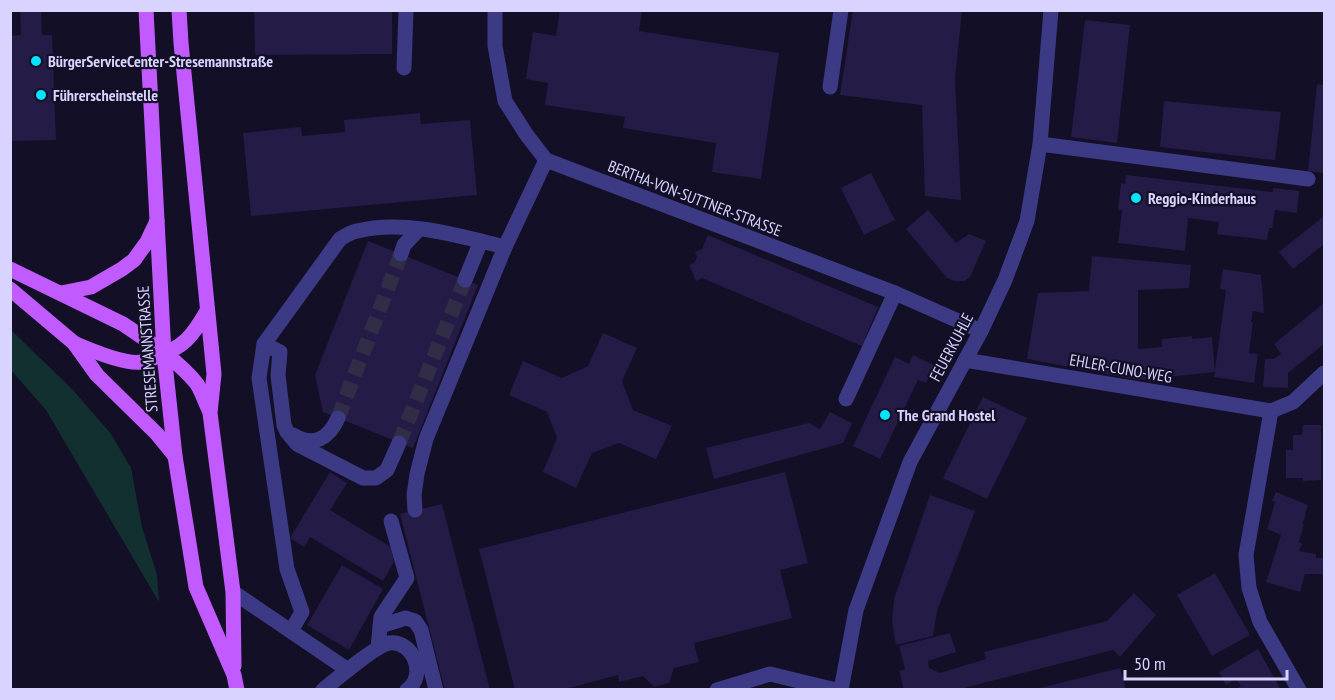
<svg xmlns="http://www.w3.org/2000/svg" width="1335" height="700" viewBox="0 0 1335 700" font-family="'PT Sans Narrow',sans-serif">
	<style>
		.green { fill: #12302f }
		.building { fill: #241b47 }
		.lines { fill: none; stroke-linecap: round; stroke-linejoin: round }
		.minor-tunnel { stroke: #312d47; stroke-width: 15; stroke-dasharray: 15 8; stroke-linecap: butt }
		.minor { stroke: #3d3a85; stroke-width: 15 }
		.major { stroke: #c25bff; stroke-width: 15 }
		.poi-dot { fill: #00e5ff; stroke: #130f26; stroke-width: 2 }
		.labels { text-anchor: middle; stroke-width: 4.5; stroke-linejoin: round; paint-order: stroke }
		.poi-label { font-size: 16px; font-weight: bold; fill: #d9d4ff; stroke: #130f26; text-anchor: start }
		.street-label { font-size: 16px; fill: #d9d4ff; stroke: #130f26 }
	</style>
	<rect width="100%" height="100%" fill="#130f26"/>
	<polygon class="green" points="11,330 73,390 111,434 131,468 142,527 157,575 159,602 46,410 11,370"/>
	<g class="building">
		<polygon points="20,10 41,10 42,35 52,35 56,140 10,141 10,36 21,35"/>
		<polygon points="254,10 392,10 392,54 255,55"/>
		<polygon points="560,10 642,10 639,31 779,53 761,179 712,172 716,143 623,128 625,117 545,105 548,83 526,79 533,32 556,36"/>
		<polygon points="853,10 962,10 955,79 961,200 925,196 922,105 840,95"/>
		<polygon points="1085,20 1130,25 1117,143 1071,137"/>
		<polygon points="1317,84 1324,85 1324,173 1308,171"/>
		<polygon points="1164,101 1281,112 1275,160 1160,147"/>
		<polygon points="420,113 421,124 470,120 477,195 251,216 243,133 301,127 302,136 345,132 344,120"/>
		<polygon points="871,173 895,220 864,235 841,188"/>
		<polygon points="1126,175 1273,192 1273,188 1299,191 1297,213 1275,210 1272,228 1269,228 1267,240 1217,234 1219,222 1188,218 1185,251 1118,243 1122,210 1118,210 1121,183 1125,184"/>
		<polygon points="928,210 956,243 969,234 986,241 970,277 964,281 954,281 947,278 906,229"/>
		<polygon points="1324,216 1324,244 1293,269 1279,252"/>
		<polygon points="708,235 878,307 862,346 702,278 696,281 689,265 694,263 697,257 695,252 702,249"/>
		<polygon points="368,241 478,285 413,448 323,412 315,375"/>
		<polygon points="1092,256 1191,265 1189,288 1138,290 1138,349 1162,347 1162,339 1192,336 1192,339 1212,337 1215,372 1138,380 1027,359 1038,293 1089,291"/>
		<polygon points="1223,269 1261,275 1264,313 1253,311 1251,322 1253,322 1249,353 1258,354 1254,383 1214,377 1226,290 1220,289"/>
		<polygon points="1324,303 1324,344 1288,373 1288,388 1263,387 1265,359 1274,359 1281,354 1274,344"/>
		<polygon points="603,333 637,348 622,381 633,410 672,426 656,459 619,443 592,453 576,488 543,472 557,438 547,412 509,395 523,361 562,378 588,366"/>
		<polygon points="913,355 935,366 926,383 918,380 880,459 853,446 895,357 909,364"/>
		<polygon points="983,397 1027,418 987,499 943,478"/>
		<polygon points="830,412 852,423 843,443 714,479 706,448 809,423 820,429"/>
		<polygon points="1303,425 1321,425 1321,480 1303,481 1303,478 1286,478 1286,450 1293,450 1293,435 1302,435"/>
		<polygon points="330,472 347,483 330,510 391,547 394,562 383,581 310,537 304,547 290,538"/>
		<polygon points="785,472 808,563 780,570 792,618 694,643 699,662 674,668 669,683 654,687 643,676 619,682 618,675 562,690 515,690 479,549"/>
		<polygon points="1276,492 1308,505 1305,514 1306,515 1302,524 1304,524 1299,542 1302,544 1299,551 1316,554 1316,558 1324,558 1324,574 1305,574 1300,592 1266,582 1281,535 1267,529 1275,502 1272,501"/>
		<polygon points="930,495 975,511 937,611 933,636 896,645 892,621 894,599"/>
		<polygon points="442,504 490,690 445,690 400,514"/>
		<polygon points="342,565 383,589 349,650 307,625"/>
		<polygon points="1215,573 1250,635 1212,656 1177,595"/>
		<polygon points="1134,593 1156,615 1120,657 1113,650 956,690 904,690 899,671 905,669 899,646 950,633 956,652 928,661 929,668 940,673 986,659 984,652 1107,621"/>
		<polygon points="1258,649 1281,690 1234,690 1241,686 1236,679 1226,685 1219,672"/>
		<polygon points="1120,668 1126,690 1036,690 1036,689"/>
	</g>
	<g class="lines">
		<g class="minor-tunnel">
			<polyline points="338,418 401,254"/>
			<polyline points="399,443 465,280"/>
		</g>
		<g class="minor">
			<polyline points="495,10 495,46 505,101 526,134 546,160 895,293 981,331"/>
			<polyline points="404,68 406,10"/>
			<polyline points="830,87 841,10"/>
			<polyline points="1040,144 1308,179"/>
			<polyline points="401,254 404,245 419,229"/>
			<polyline points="465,280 481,241"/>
			<polyline points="264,344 280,352 278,375 284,425 287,432 297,444 363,478 376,478 387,470 399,443"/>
			<polyline points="965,360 1271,411"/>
			<polyline points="846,399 895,293"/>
			<polyline points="1271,411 1246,555 1249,588 1260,622 1299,690"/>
			<polyline points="1271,411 1293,402 1324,373"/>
			<path d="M293,435c21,13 36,3 45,-17"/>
			<polyline points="415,510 414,495 417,474 426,439 505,247 546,160"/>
			<polyline points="233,592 348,670"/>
			<polyline points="380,626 406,618 415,621 421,630 436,690"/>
			<path d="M291,631l11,-19 -15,-43 -28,-191 5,-34 76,-105c5,-3 11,-7 17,-8 47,-12 102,5 148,16"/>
			<polyline points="378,648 381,617 407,578 391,521"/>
			<path d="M323,690c12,-10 54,-45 66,-47 25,-3 38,33 18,47"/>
			<polyline points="717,690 770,674 836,690"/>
			<polyline points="841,690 856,610 910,462 981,331 1005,280 1027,221 1040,144 1051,10"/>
		</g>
		<g class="major">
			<polyline points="146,10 164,354 175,456 196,587 234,675 237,690"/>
			<polyline points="179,10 181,43 214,374 210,413 233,592 234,666"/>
			<path d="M10,269l113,55c25,17 56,37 74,60 5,8 8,18 12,26"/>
			<polyline points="10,289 74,343 97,375 157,434 175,456"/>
			<polyline points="61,293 91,287 122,269 134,260 147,242 157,221"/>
			<path d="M74,343c16,7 51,22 68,19 5,-1 9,-3 14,-5 28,-10 36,-20 51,-46"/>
		</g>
	</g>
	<g class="poi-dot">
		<circle cx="36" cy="61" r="6"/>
		<circle cx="41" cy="95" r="6"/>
		<circle cx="1136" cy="198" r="6"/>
		<circle cx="885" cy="415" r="6"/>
	</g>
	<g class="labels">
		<g class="poi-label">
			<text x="48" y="67">BürgerServiceCenter-Stresemannstraße</text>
			<text x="53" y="101">Führerscheinstelle</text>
			<text x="1148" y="204">Reggio-Kinderhaus</text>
			<text x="897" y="421">The Grand Hostel</text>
		</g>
		<g class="street-label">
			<text transform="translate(695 198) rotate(21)" y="6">BERTHA-VON-SUTTNER-STRASSE</text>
			<text transform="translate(951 347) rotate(-62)" y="6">FEUERKUHLE</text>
			<text transform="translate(147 349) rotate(-94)" y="6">STRESEMANNSTRASSE</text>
			<text transform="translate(1121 368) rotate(10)" y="6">EHLER-CUNO-WEG</text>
		</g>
	</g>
	<rect width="1335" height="700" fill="none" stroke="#d9d4ff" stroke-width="24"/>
	<path d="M1125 670v9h162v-9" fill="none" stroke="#d9d4ff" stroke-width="3"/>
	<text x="1134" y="670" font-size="18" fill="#d9d4ff" stroke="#130f26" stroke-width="4.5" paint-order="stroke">50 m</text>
</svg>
